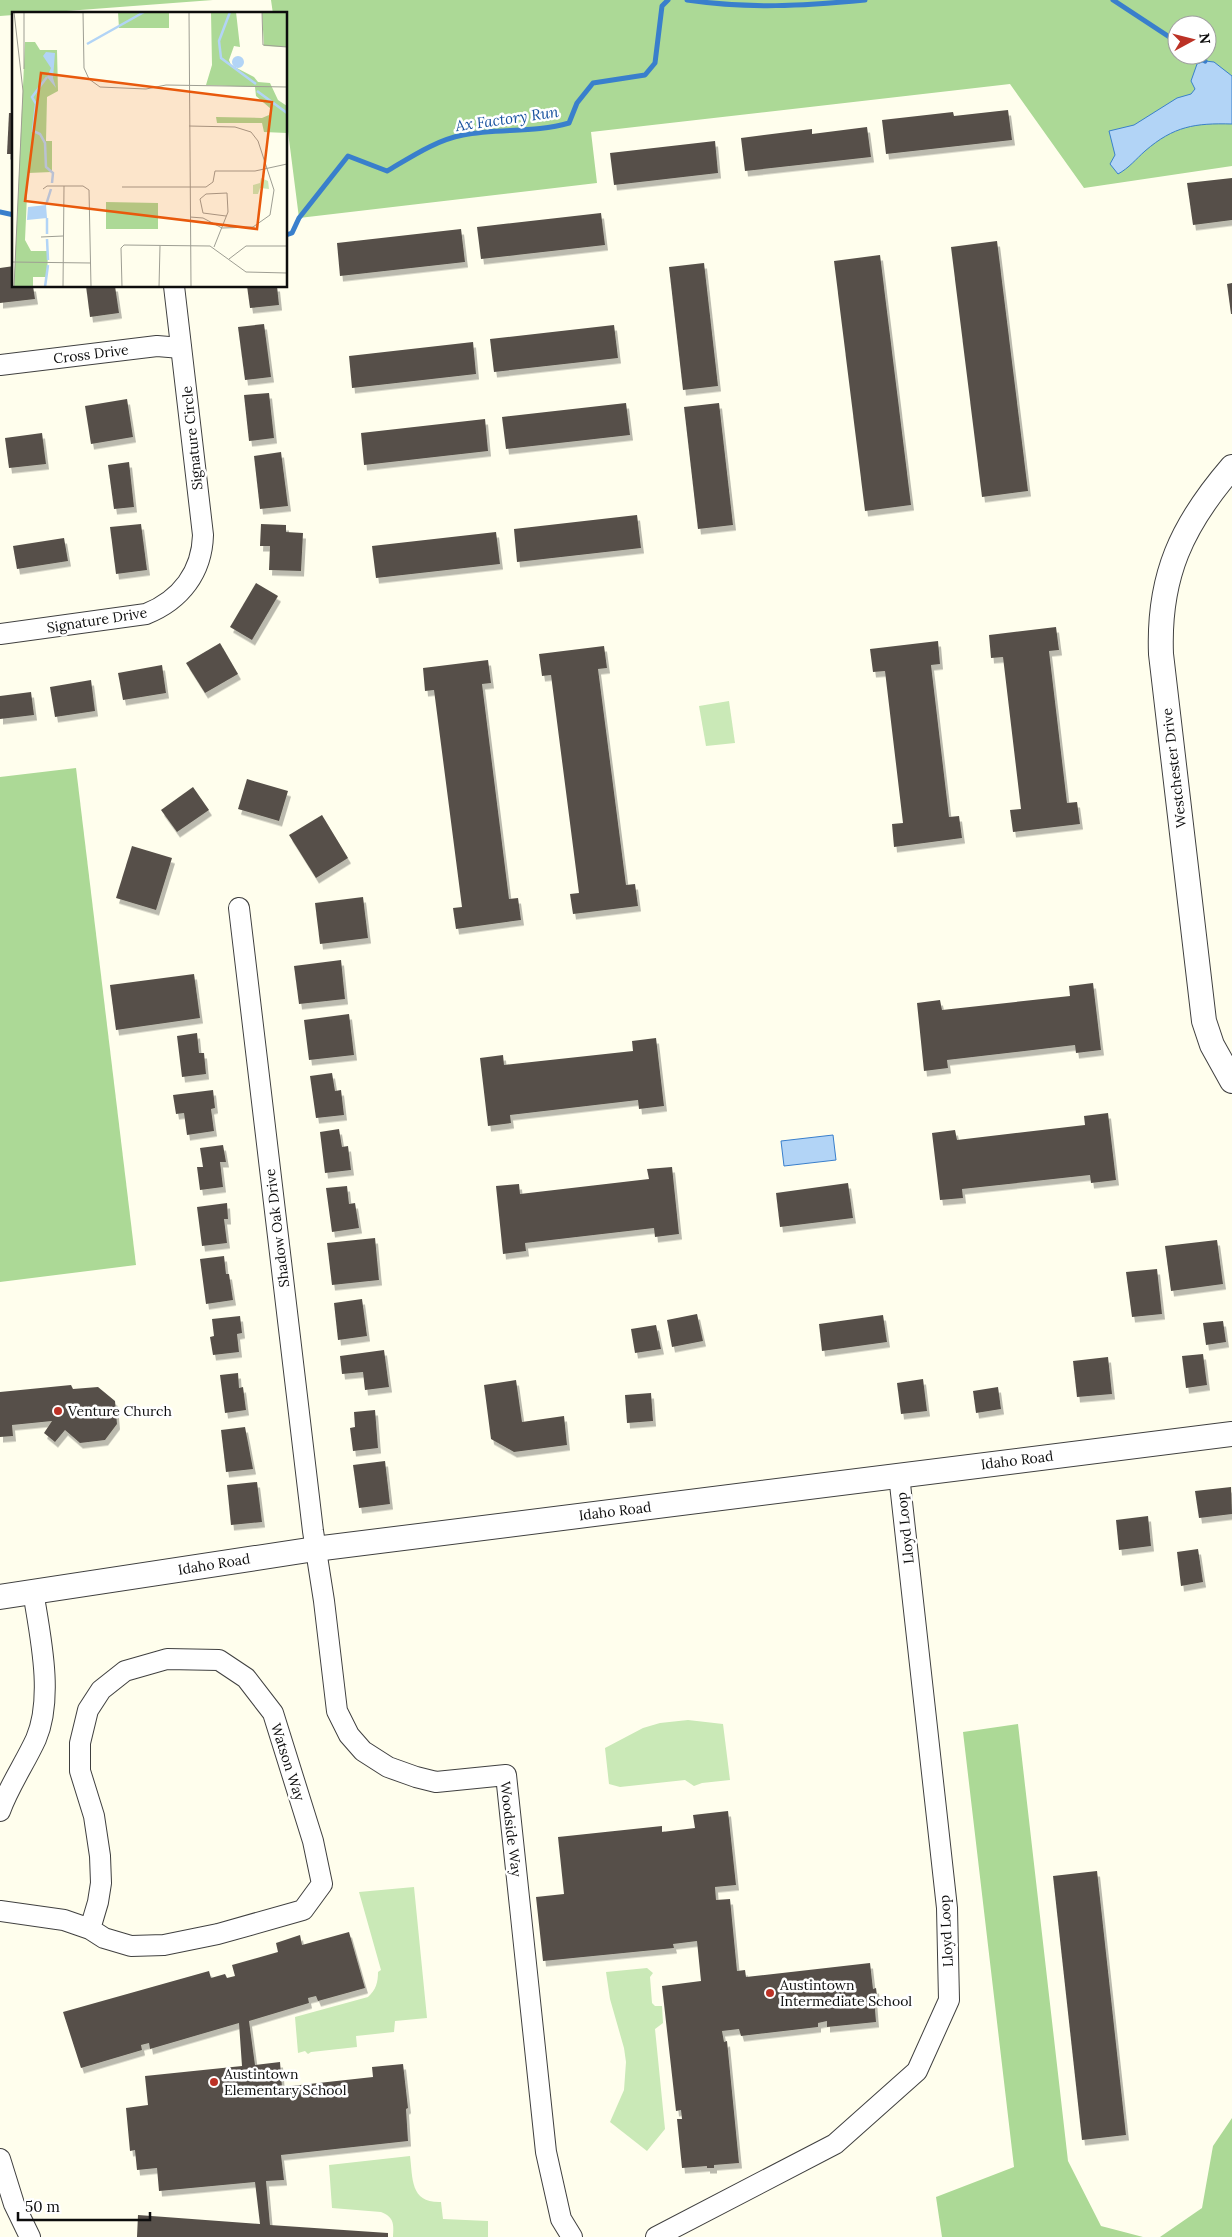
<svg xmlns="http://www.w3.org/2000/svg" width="1232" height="2237" viewBox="0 0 1232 2237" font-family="Lora,serif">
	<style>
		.green { fill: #cae9b7 }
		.forest { fill: #acd996; fill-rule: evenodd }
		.water { fill: #b2d4f6; stroke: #397fcc }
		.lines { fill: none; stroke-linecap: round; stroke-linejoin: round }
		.stream { stroke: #397fcc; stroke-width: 5 }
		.building { fill: #565049; filter: url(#shadow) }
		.minor-casing { stroke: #404040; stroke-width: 22 }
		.tertiary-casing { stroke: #404040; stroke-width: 26 }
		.minor { stroke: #fff; stroke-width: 20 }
		.tertiary { stroke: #fff; stroke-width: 24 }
		.poi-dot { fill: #bc3226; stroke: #fff; stroke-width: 2 }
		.labels { text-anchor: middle; stroke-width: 5; stroke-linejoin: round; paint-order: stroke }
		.street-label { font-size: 14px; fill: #0d0d0d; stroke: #fff }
		.poi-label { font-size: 14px; fill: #0d0d0d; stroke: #fff; text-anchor: start }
		.water-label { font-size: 15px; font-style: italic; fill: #17519e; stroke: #fff }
		.inset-river { fill: none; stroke: #b2d4f6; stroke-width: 2.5 }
		.inset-road { fill: none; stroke: #9e9e93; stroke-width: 1 }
		.view { fill: #e8590c; fill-opacity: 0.15; stroke: #e8590c; stroke-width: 2.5 }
		.inset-edge { fill: none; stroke: #0d0d0d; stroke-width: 2.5 }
	</style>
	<defs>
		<filter id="shadow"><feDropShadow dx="3" dy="5.5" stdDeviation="0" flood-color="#0004"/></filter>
	</defs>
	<rect width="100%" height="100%" fill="#fffeed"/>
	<g class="green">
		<polygon points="729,701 735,743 706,746 699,706"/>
		<polygon points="688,1720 723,1724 730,1780 702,1783 694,1786 685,1780 620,1787 609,1784 605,1748 643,1728 660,1723"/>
		<path d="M414,1887l13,131 -32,3 -1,11 -38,4 1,11 -46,5 -3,2 -3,-3 -7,2 -3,-36 73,-20c8,-7 10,-15 10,-25l3,-2 -22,-78z"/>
		<polygon points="647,1968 653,1973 650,1977 652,2003 655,2006 662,2006 663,2023 655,2029 665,2129 647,2151 610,2122 624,2090 626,2062 624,2048 610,1999 606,1972"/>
		<path d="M410,2156c3,23 0,47 31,46l2,17 45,2v16h-95c1,-13 1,-20 -12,-25l-49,-4 -3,-43z"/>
	</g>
	<g class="forest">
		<polygon points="0,0 213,0 0,16"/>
		<path d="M271,0h961v166l-148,22 -74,-104 -419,48 6,51 -298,35 -13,-102v-102h-13zM1177,25h30v30h-30z"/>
		<polygon points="76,768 136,1265 0,1282 0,777"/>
		<polygon points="1018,1724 1068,2161 1101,2226 1143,2237 942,2237 936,2197 1014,2167 963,1732"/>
		<polygon points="1232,2118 1232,2237 1160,2237 1202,2208 1213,2146"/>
	</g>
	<g class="water">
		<path d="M1205,61l9,1 18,14v48c-37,-1 -58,2 -87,27 -9,8 -16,17 -27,23l-8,-10 5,-9 -6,-24 25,-6 43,-27 14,-4 4,-5 -4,-8 6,-17z"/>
		<polygon points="833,1135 836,1160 784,1166 781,1141"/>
	</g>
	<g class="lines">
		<g class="stream">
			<path d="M687,0c62,9 115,6 178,0"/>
			<polyline points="1113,0 1177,42"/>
			<polyline points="1196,55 1205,61"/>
			<polyline points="0,212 14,215"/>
			<path d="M286,235l6,-2 7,-15 49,-62 39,15c24,-14 49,-31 76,-36 35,-7 72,-2 106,-12l8,-20 16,-20 52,-8 10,-12 7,-57 6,-6"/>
		</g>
	</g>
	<g class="building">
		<polygon points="1008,110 1012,140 886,154 882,120 953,112 954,116"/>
		<polygon points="9,113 14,113 14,154 7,154"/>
		<polygon points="867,127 871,157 745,171 741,138 812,129 812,134"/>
		<polygon points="715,141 718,173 614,185 610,153"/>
		<polygon points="1232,178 1232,220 1193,225 1187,183"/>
		<polygon points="601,213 605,245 481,259 477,227"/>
		<polygon points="461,229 465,262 340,276 337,243"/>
		<polygon points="997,241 1028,491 982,497 951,247"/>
		<polygon points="880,255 911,505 865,511 834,261"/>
		<polygon points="704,263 718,386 683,390 669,267"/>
		<polygon points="14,266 14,286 33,286 35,299 0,303 0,268"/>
		<polygon points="1232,283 1232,314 1231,314 1227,284"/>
		<polygon points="86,286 115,286 119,313 90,317"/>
		<polygon points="247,286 277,286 279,305 250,308"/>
		<polygon points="264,324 271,377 245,380 238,327"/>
		<polygon points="614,325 618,358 494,372 490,339"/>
		<polygon points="473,342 476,374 352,388 349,356"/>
		<polygon points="269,393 274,438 249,441 244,395"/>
		<polygon points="127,399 133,437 91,444 85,406"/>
		<polygon points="626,403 630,435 506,449 502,417"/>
		<polygon points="719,403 733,525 698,529 684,407"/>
		<polygon points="485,419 488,451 364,465 361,433"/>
		<polygon points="42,433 46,464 9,468 5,438"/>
		<polygon points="281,452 288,506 260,509 254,456"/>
		<polygon points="129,462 134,507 114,509 108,465"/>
		<polygon points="637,515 641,548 517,562 514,529"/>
		<polygon points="141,524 147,570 116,574 110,527"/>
		<polygon points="261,524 286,525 286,532 303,533 301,571 269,570 270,546 260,546"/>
		<polygon points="496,532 500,564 376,578 372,546"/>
		<polygon points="64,538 68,561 17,569 13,546"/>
		<polygon points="256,583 278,596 252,640 230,627"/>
		<polygon points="1056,627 1059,650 1049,651 1067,803 1077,802 1080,824 1013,832 1010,810 1021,809 1003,657 991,658 989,635"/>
		<polygon points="938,641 940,664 931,665 949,817 959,816 962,838 894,847 892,824 903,823 885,671 873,672 870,649"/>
		<polygon points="220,643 238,674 205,693 186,663"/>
		<polygon points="604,646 607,668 598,669 626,885 635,884 638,906 573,914 570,894 579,893 551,675 542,676 539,654"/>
		<polygon points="488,660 491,683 482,684 509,899 518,898 521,920 456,929 453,908 462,907 434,690 425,691 423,668"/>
		<polygon points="162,665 166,693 123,700 118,673"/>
		<polygon points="91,680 95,711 55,717 50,687"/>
		<polygon points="31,692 34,715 0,719 0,696"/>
		<polygon points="247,779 288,791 279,821 238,809"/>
		<polygon points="193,787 209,810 177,832 161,810"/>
		<polygon points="322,815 348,858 316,878 289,835"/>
		<polygon points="132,846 172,858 156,910 116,898"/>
		<polygon points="363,897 368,938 320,944 315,903"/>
		<polygon points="341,960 345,999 299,1004 294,966"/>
		<polygon points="194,974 200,1018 116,1030 110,985"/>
		<polygon points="1093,983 1101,1050 1076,1053 1075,1045 947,1060 948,1068 924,1071 917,1003 940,1000 942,1010 1070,996 1069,986"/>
		<polygon points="349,1014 354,1055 309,1060 304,1020"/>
		<polygon points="197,1033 199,1053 204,1053 206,1074 182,1077 177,1036"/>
		<polygon points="656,1038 664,1106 639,1109 638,1100 510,1115 511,1123 488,1126 480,1058 503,1055 504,1065 633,1051 632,1041"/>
		<polygon points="332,1073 335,1091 341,1090 344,1115 316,1118 310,1076"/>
		<polygon points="213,1090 215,1108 211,1109 214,1131 187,1135 184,1113 176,1114 173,1095"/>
		<polygon points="1108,1113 1116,1180 1091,1183 1090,1175 962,1189 963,1198 940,1200 932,1133 955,1130 957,1140 1085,1125 1084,1116"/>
		<polygon points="339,1129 342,1147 348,1146 351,1170 325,1173 320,1132"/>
		<polygon points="223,1145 226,1162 220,1162 223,1187 200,1190 197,1167 203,1167 200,1148"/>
		<polygon points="672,1167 679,1234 655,1237 654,1228 525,1243 526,1251 503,1254 496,1186 519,1184 520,1194 649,1179 647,1169"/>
		<polygon points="848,1183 853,1218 780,1227 776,1193"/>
		<polygon points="347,1186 349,1204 355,1203 359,1228 332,1232 326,1188"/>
		<polygon points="227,1203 228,1219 224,1219 227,1243 202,1246 197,1207"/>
		<polygon points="375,1238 379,1280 332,1285 327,1243"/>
		<polygon points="1217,1240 1223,1284 1171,1291 1165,1246"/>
		<polygon points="224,1256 226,1274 229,1274 233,1300 206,1304 200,1259"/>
		<polygon points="1157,1269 1162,1314 1132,1317 1126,1272"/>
		<polygon points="362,1299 367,1336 338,1340 334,1303"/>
		<polygon points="697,1314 703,1341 672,1347 667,1320"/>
		<polygon points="883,1315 887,1342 822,1351 819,1324"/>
		<polygon points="240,1316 242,1333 237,1334 239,1352 213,1355 210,1337 214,1336 212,1319"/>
		<polygon points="1223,1321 1226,1342 1206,1345 1203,1323"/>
		<polygon points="656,1325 661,1349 635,1353 631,1329"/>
		<polygon points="384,1350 389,1387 365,1390 363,1372 342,1374 340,1356"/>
		<polygon points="1203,1354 1207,1385 1186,1388 1182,1356"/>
		<polygon points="1108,1357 1112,1394 1077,1397 1073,1361"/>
		<polygon points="238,1373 239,1388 243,1387 246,1410 225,1413 220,1375"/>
		<polygon points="923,1379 927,1411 901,1414 897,1383"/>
		<polygon points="516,1380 522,1422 564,1416 567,1445 514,1452 491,1439 484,1385"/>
		<polygon points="71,1385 73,1389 98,1387 115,1401 117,1424 105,1440 80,1443 65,1430 55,1442 44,1433 52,1421 12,1425 13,1436 0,1437 0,1392"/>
		<polygon points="998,1387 1001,1409 976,1413 973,1391"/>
		<polygon points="651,1393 653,1421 627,1423 625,1395"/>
		<polygon points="375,1410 378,1448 353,1451 350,1428 355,1427 354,1412"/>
		<polygon points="245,1427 253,1469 226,1472 221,1430"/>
		<polygon points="385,1461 390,1504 359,1508 353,1465"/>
		<polygon points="257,1482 262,1522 231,1525 227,1485"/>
		<polygon points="1231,1487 1232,1514 1199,1518 1195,1491"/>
		<polygon points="1148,1516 1151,1546 1119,1550 1116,1520"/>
		<polygon points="1198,1549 1203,1582 1181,1586 1177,1552"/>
		<polygon points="728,1811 736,1885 715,1887 716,1900 730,1899 737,1971 745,1970 746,1977 870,1963 873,1989 876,1988 877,1996 874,1997 876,2022 827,2027 827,2021 818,2023 818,2027 741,2036 739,2029 722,2031 724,2042 727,2041 739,2163 714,2165 714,2168 707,2168 707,2166 682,2168 677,2119 682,2119 681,2110 676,2111 662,1986 701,1981 697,1941 673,1944 674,1948 543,1961 536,1897 564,1894 558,1837 662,1826 662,1832 695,1828 693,1815"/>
		<polygon points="1097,1871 1126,2135 1082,2140 1053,1876"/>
		<polygon points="349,1932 365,1988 318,2001 316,1996 308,1998 309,2003 249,2021 255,2065 280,2062 282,2087 373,2077 372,2067 403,2064 408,2108 406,2109 408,2141 281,2155 284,2180 266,2181 270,2225 388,2233 388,2237 137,2237 138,2215 260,2224 255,2182 159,2191 157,2168 137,2170 135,2150 130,2151 126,2108 148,2105 145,2076 242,2066 239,2023 150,2049 149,2043 141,2045 142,2050 81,2068 63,2012 209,1971 211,1978 225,1974 227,1978 235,1976 232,1965 278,1952 276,1943 300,1935 302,1945"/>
	</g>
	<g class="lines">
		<defs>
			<g id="minor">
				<polyline points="0,365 157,346 181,348"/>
				<path d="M0,634l146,-20c35,-14 56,-42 57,-79l-29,-249"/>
				<polyline points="239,908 313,1531 324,1601 337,1711 349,1735 363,1751 388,1767 416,1777 436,1782 506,1775 546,2152 561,2219 572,2237"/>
				<path d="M0,1811c9,-25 25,-48 36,-72 18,-42 4,-104 -3,-148"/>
				<polyline points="0,1911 64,1920 90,1929 104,1938 131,1946 164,1945 218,1934 303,1910 322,1884 313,1841 273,1713 246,1678 219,1660 167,1659 125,1671 101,1690 88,1710 80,1743 80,1771 94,1816 100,1856 101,1883 98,1902 90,1929"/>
				<polyline points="0,2159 14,2204 30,2237"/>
				<polyline points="656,2237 835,2144 917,2071 949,2000 947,1908 899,1475"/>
			</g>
			<g id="tertiary">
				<path d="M1232,467c-50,58 -74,109 -71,187l43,367 8,24 20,36"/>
				<polyline points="0,1597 315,1549 1232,1434"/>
			</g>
		</defs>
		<use href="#minor" class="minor-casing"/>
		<use href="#tertiary" class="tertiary-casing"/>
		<use href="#minor" class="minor"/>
		<use href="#tertiary" class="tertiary"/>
	</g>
	<g class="poi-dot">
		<circle cx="58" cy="1411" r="5"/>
		<circle cx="770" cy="1993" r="5"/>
		<circle cx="214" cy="2082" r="5"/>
	</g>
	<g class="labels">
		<g class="street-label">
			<text transform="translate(91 354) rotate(-7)" y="5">Cross Drive</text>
			<text transform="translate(192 438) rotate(-96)" y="5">Signature Circle</text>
			<text transform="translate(97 620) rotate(-9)" y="5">Signature Drive</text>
			<text transform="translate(1174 768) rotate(-97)" y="5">Westchester Drive</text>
			<text transform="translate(277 1228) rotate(-97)" y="5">Shadow Oak Drive</text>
			<text transform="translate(1017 1460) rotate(-7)" y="5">Idaho Road</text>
			<text transform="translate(615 1511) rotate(-7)" y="5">Idaho Road</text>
			<text transform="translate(905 1528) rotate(-96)" y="5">Lloyd Loop</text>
			<text transform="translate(214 1564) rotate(-9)" y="5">Idaho Road</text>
			<text transform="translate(288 1762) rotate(72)" y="5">Watson Way</text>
			<text transform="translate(511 1829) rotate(83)" y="5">Woodside Way</text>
			<text transform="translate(946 1931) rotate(-93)" y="5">Lloyd Loop</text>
		</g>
		<g class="poi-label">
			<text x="68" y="1416">Venture Church</text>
			<text x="780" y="1990">Austintown<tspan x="780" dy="16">Intermediate School</tspan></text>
			<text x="224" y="2079">Austintown<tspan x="224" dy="16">Elementary School</tspan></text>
		</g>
		<g class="water-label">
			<text transform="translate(507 119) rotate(-8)" y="5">Ax Factory Run</text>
		</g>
	</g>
	<g transform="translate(12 12)">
		<rect width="275" height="275" fill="#fffeed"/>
		<path d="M249,166l7,3 1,8 -9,-1 -2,6h-5v-9l7,-2z" fill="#cae9b7"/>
		<path d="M106,0h51v16h-50zM199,0h25l4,35 -6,-1 -5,14 2,5 23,12 4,5 12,1 8,17 9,6v27l-23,-1 -2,-9h-45l-1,-6 46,1 7,-3 2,-6 -15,-13 -1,-9 -49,-2 6,-20zM250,0h25v35l-23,-1zM13,30h10l5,8h17l1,41 -11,6 -1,44h6v31l-24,1 -3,67 6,11h17l-1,26h-14v10h-19zM94,190l52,1v26h-52z" fill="#acd996"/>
		<path d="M34,40l9,1 -2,25 3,10 -9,-11 4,-9 -8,-12zM220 50a6 6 0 1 1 12 0a6 6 0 1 1-12 0ZM34,193l1,13 -20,2 1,-13z" fill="#b2d4f6"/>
		<path class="inset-river" d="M218,0l-11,29 2,17 35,26M75,32l57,-32M35,65l-15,20 4,7 -3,27 7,3 5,9 1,24 7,6 -1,10M245,79l30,22M34,193l5,-16M35,206v16M35,227l1,21M33,275l3,-22"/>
		<path class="inset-road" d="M12,0v57M71,0l1,56 5,11 11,8 46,2 20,-4 121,2M177,0l2,275M250,0l1,33 24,2M177,114l46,1 16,5 7,9 16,49 -4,25 -17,12 -31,1 -19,-10 -13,-1M110,175h84l7,-5 2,-11h40l32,-7M31,177l4,-3h36l6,4 2,97M29,225l22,-1M202,235l14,-35 -1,-19 -21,1 -6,5 3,14 23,3M217,247l17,-13h41M0,250l79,1M2,275l9,-196 -9,-79M51,275l1,-101M110,275l-1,-39 3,-3 86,1 36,26 41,1M147,275l1,-41"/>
		<path class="view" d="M29,61l231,29 -15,127 -232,-28z"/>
		<rect width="275" height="275" class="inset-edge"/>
	</g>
	<g transform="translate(1192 40) rotate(83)"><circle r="24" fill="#ffffff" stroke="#9e9e9e"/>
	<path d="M0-4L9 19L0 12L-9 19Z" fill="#bc3226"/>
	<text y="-8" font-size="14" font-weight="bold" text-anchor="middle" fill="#0d0d0d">N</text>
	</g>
	<path d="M18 2212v8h132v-8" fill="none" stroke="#0d0d0d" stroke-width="2.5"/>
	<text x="25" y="2212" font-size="15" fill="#0d0d0d" stroke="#ffffff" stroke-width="4" paint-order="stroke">50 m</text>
</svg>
